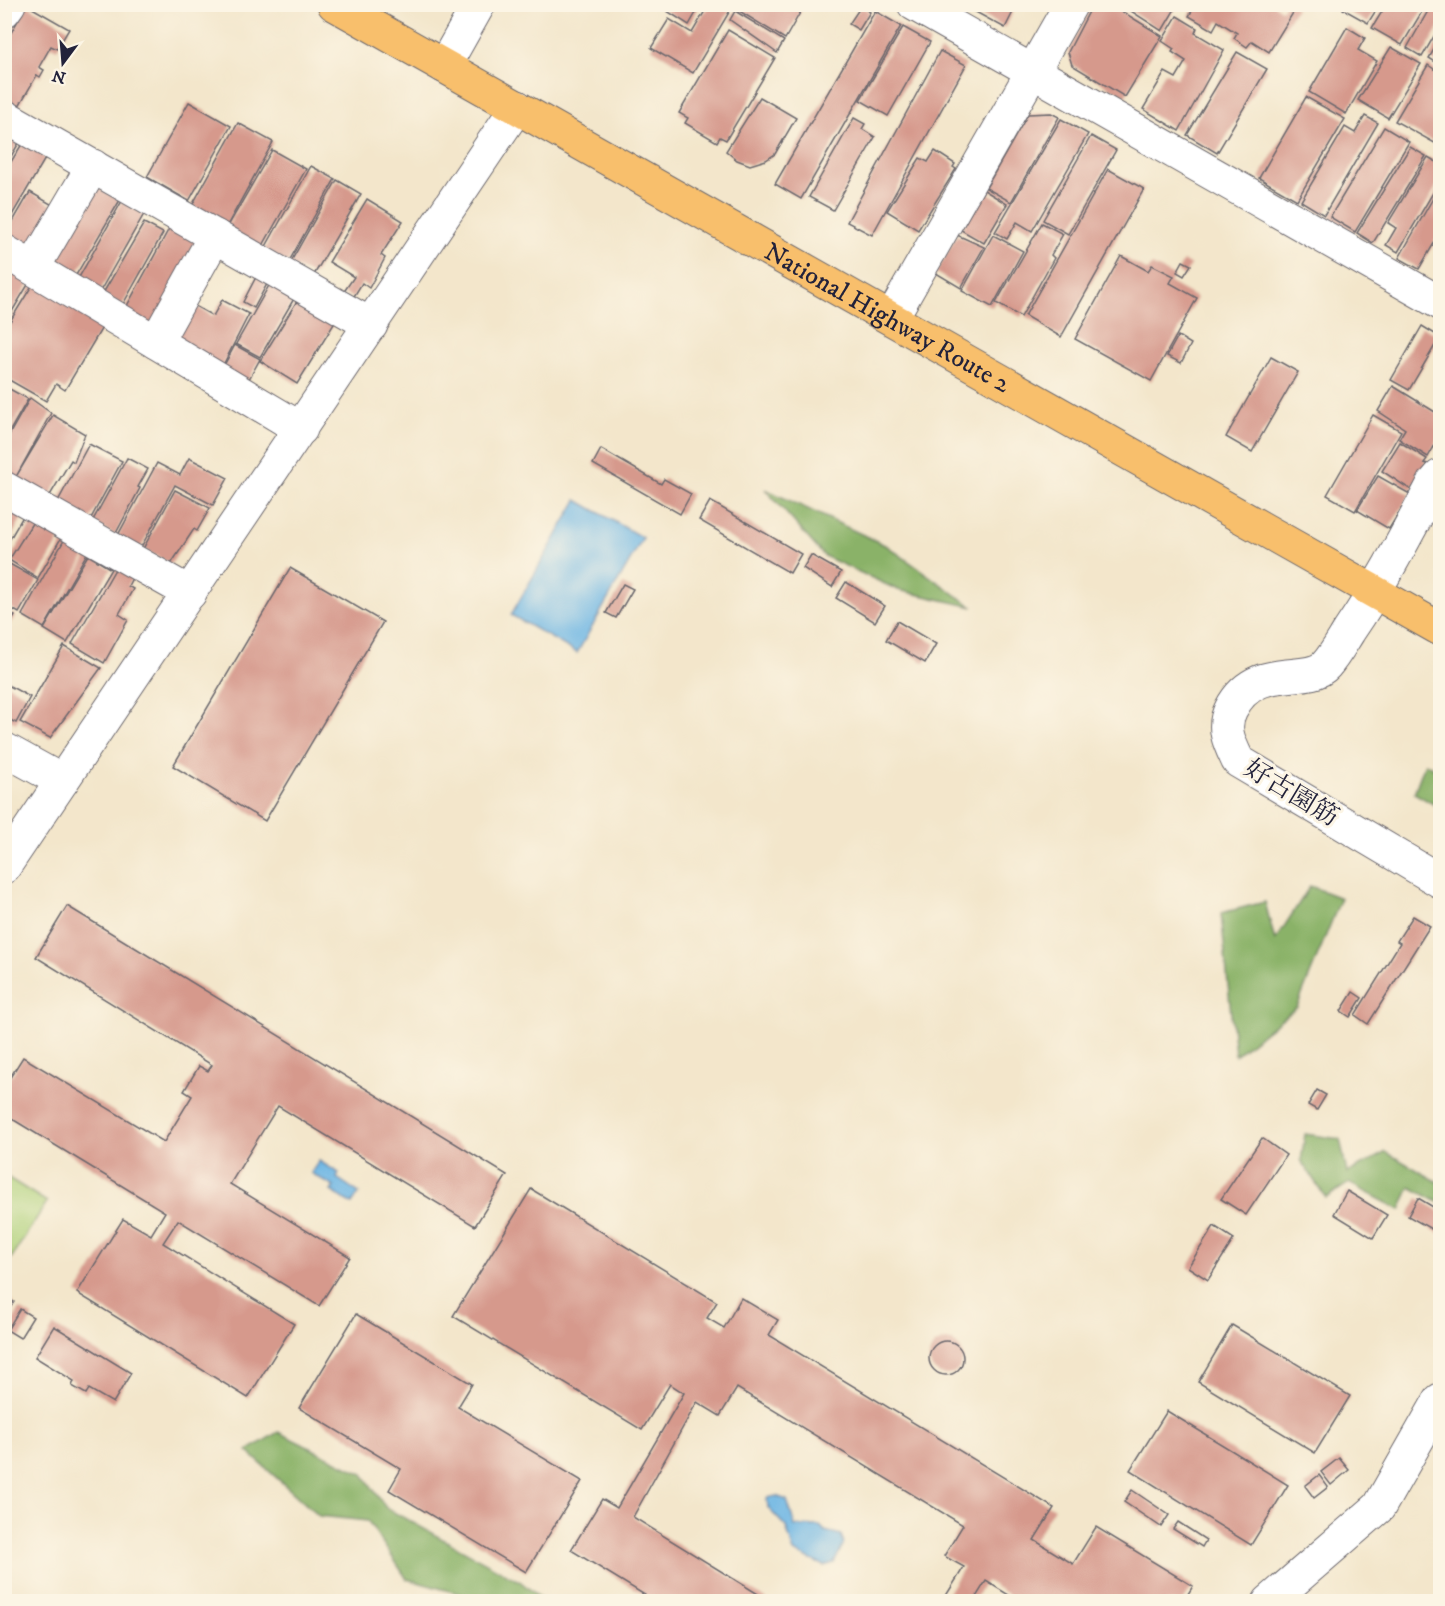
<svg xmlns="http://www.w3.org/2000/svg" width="1445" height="1606" viewBox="0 0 1445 1606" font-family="'IM FELL DW Pica','Noto Serif JP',serif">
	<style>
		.green { fill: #aed078; stroke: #68795a; stroke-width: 1.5 }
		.forest { fill: #8ab268; stroke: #566a52; stroke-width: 1.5 }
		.water { fill: #6cb5e4; stroke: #476c90; stroke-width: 1.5 }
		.building { fill: #d6998c }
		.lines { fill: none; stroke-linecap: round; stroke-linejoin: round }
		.minor-casing { stroke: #6b676d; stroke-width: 35 }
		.highway-casing { stroke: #6b676d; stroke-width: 35 }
		.minor { stroke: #fff; stroke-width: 33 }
		.highway { stroke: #f8bf6c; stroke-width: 33 }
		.labels { text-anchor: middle; stroke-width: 6; stroke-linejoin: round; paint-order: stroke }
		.street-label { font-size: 26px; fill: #22223b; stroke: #fcf5e5 }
	</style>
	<rect width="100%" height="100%" fill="#fcf5e5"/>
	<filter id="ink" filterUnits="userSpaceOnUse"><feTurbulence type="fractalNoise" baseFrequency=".0167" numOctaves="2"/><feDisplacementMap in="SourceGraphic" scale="12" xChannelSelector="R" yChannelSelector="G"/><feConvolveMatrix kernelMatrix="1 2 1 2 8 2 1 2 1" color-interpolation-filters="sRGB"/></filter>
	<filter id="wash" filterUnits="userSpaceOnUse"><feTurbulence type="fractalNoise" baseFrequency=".008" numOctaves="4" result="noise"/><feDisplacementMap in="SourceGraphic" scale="24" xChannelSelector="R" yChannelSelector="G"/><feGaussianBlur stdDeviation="1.35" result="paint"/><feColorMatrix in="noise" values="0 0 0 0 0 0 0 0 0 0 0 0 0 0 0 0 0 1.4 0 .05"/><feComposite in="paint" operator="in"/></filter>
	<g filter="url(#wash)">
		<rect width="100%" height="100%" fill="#f3e6cb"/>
		<polygon class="green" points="5,1176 47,1202 5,1268"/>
		<g class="forest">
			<polygon points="765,489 887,546 973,607 898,590 824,556"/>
			<polygon points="1425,763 1440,771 1440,808 1414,793"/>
			<polygon points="1310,886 1341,898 1297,1007 1235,1055 1221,913 1265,902 1275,941"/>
			<polygon points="1305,1134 1340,1139 1347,1173 1386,1152 1440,1183 1440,1203 1410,1187 1400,1210 1349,1183 1326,1198 1301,1161"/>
			<polygon points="278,1432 363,1474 386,1508 521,1582 544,1601 485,1601 407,1579 368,1521 319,1516 247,1451"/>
		</g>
		<g class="water">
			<polygon points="577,500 643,538 577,653 511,615"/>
			<polygon points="319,1161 339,1173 337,1178 359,1193 352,1204 331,1191 334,1187 311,1173"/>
			<polygon points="776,1496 787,1500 795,1526 820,1526 825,1531 841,1535 844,1543 834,1563 824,1566 794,1552 786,1527 768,1508 767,1498"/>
		</g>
		<g id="blocks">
			<g class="building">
				<polygon points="656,4 701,4 689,25"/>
				<polygon points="709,4 734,4 693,73 651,48 669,19 692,33"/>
				<polygon points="738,4 805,4 785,39 736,9"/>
				<polygon points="961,4 1017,4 1005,28"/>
				<polygon points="1093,4 1110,4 1162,36 1125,97 1072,65 1068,52"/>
				<polygon points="1120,4 1178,4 1162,31"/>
				<polygon points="1196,4 1273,4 1282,10 1285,4 1291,4 1296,8 1269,52 1252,41 1247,47 1234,38 1237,33 1218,21 1213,30 1189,16"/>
				<polygon points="1346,4 1380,4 1368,23 1343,9"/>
				<polygon points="1432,4 1440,4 1440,26 1422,57 1407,48"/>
				<polygon points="27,5 69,29 57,49 51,46 39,67 44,70 40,77 37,75 19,106 4,98 4,45"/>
				<polygon points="1386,5 1426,5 1402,45 1372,28"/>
				<polygon points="861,6 870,12 859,30 849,24"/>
				<polygon points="735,11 784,41 777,53 730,20"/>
				<polygon points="875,11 901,26 801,199 775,184"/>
				<polygon points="1177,16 1197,28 1195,33 1224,50 1179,131 1143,109 1165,72 1176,78 1186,61 1172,52 1174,49 1162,41"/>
				<polygon points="903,27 930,42 888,116 860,100"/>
				<polygon points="1347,27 1365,38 1358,50 1377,61 1346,114 1309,92"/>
				<polygon points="728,30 775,58 726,140 720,137 717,142 685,123 688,118 679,113"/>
				<polygon points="1440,39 1440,65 1429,58"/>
				<polygon points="1391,47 1421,64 1388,118 1358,100"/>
				<polygon points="940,51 966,65 872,235 847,222"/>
				<polygon points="1237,52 1267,69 1217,153 1187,135"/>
				<polygon points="1428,65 1440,73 1440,146 1395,121"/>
				<polygon points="760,97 796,118 775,154 766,160 750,165 737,160 726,151"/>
				<polygon points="1306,97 1345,119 1297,200 1259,178"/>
				<polygon points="189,102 231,126 189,201 147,177"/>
				<polygon points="1051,113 1059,117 1011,202 986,188 1028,114"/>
				<polygon points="1365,116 1378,123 1324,215 1301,201 1345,127 1355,133"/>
				<polygon points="854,118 865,124 862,129 875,137 833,210 809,197"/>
				<polygon points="1061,119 1088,134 1032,231 1017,222 1007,239 995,232"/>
				<polygon points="238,123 273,142 224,231 189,211"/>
				<polygon points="1384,127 1409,142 1355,232 1330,217"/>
				<polygon points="4,135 19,143 4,168"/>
				<polygon points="1091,136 1116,150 1068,234 1043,220"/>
				<polygon points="22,144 46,157 4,229 4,173"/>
				<polygon points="1410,147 1426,156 1373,243 1357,233"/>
				<polygon points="272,150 306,169 261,249 227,228"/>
				<polygon points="935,151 955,164 953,167 956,169 918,230 887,211 920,158 928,162"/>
				<polygon points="1428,157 1440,164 1440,181 1398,252 1386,245 1396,228 1388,223"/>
				<polygon points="311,166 335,179 288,263 264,250"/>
				<polygon points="1108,169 1144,189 1061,337 1025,316"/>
				<polygon points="337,180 361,194 314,275 289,265"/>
				<polygon points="88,182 120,200 72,282 41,264"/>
				<polygon points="1440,186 1440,233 1419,269 1399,258"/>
				<polygon points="984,190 1007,204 984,243 961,230"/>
				<polygon points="30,192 56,207 31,250 5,235"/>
				<polygon points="367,199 403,221 381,255 385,258 369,288 362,283 353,298 343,293 354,277 329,262"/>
				<polygon points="122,201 144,214 99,293 77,281"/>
				<polygon points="144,223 163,233 122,306 102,295"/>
				<polygon points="1042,223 1063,234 1051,255 1054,258 1021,317 996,303"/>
				<polygon points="171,225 206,245 155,333 122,315"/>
				<polygon points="957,235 984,247 961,288 936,273"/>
				<polygon points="993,235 1023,251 992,307 962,291"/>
				<polygon points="1121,256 1148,271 1152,265 1174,276 1170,283 1197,298 1151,381 1075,339"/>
				<polygon points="4,260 32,278 4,325"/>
				<polygon points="1183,261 1191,265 1184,276 1177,272"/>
				<polygon points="256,277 268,282 254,308 243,302"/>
				<polygon points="36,279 106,321 65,390 56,384 46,401 4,377 4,331"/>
				<polygon points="271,282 295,297 260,357 236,344"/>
				<polygon points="300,296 337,319 297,384 260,361"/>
				<polygon points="222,300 249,314 220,371 164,342 186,301 213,316"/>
				<polygon points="1422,326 1440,337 1409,390 1391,380"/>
				<polygon points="1178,336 1191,344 1181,363 1167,356"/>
				<polygon points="235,345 260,359 243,390 220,373"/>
				<polygon points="1271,357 1298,372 1252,452 1226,437"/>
				<polygon points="4,386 28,399 4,441"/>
				<polygon points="1393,386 1440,415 1440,436 1428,457 1399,439 1405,429 1378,411"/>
				<polygon points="30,398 51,413 17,475 53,415 85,434 74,462 71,460 49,497 4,473 4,444"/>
				<polygon points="1373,415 1401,431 1355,511 1327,495"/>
				<polygon points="1400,442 1427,459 1424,463 1428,464 1411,490 1382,471"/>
				<polygon points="89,444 122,461 90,520 57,503"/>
				<polygon points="601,449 661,484 664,479 691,494 680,514 593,464"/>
				<polygon points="127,458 148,469 138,487 140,488 115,535 92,522"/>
				<polygon points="189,458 228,478 213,505 175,485 140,549 117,537 157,463 180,475"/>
				<polygon points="1378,476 1410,494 1389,529 1357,510"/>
				<polygon points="175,490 210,508 197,531 194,529 171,564 143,549"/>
				<polygon points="710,501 801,554 790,573 699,520"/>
				<polygon points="4,502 25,513 4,549"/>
				<polygon points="36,517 64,533 38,578 9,560"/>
				<polygon points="67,535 90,548 44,628 22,615"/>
				<polygon points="88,555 111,569 67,643 44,629"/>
				<polygon points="811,555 841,572 832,587 803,568"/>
				<polygon points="8,563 38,580 19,613 4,604 4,570"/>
				<polygon points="118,564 134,574 128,586 133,589 119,614 128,620 104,663 72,644"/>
				<polygon points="290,568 383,622 265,821 173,766"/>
				<polygon points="846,582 885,606 875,622 836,598"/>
				<polygon points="623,584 633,589 616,618 606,613"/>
				<polygon points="4,610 15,616 4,633"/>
				<polygon points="897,621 936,644 925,663 886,640"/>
				<polygon points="64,646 101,668 50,738 20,722"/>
				<polygon points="4,683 30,697 16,723 4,717"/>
				<polygon points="67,906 507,1175 475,1226 278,1106 230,1184 350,1257 319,1306 178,1220 163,1243 294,1324 248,1398 77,1293 123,1219 151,1235 165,1212 4,1114 4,1087 23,1057 164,1142 192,1096 184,1091 199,1066 208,1071 212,1065 36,957"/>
				<polygon points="1413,916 1430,926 1368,1024 1355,1015 1400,943 1397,941"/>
				<polygon points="1353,992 1362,998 1350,1017 1341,1011"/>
				<polygon points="1317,1090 1326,1095 1317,1110 1308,1105"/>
				<polygon points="1262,1138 1286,1155 1246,1215 1221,1199"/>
				<polygon points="531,1189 717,1302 707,1318 724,1328 741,1298 778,1320 769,1335 1054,1508 1034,1540 1073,1564 1096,1527 1193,1586 1183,1602 1020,1602 986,1581 973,1602 942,1602 964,1567 944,1556 963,1525 737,1388 720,1416 697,1402 633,1517 771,1602 656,1602 571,1550 602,1499 617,1508 684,1393 670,1384 642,1430 453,1316"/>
				<polygon points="1347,1191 1387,1215 1373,1238 1334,1214"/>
				<polygon points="1418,1198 1440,1211 1440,1234 1408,1216"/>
				<polygon points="1214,1226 1234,1239 1208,1280 1188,1267"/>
				<polygon points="4,1296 14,1302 4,1317"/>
				<polygon points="20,1309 33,1317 20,1338 7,1330"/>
				<polygon points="356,1314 472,1384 458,1407 582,1481 526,1572 389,1490 401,1469 299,1408"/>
				<polygon points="1232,1325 1350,1396 1315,1453 1198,1382"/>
				<polygon points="54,1326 131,1373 113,1403 89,1389 86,1394 72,1386 74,1381 35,1357"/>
				<circle cx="946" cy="1358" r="17"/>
				<polygon points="1167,1411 1288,1485 1251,1545 1130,1470"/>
				<polygon points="1339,1458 1349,1470 1331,1485 1321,1472"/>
				<polygon points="1319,1475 1328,1487 1314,1498 1305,1486"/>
				<polygon points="1132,1490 1169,1515 1161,1527 1124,1502"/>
				<polygon points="1178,1522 1206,1540 1202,1547 1173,1529"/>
			</g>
		</g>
	</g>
	<g filter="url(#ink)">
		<use href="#blocks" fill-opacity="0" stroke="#6b676d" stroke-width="1.5"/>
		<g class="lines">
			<defs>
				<g id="minor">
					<polyline points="914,4 1440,303"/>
					<polyline points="4,11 9,4"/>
					<polyline points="444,66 479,4"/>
					<polyline points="4,116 371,325"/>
					<polyline points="4,251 301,429"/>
					<polyline points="33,268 93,166"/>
					<polyline points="892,317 1071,4"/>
					<polyline points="156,342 215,236"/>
					<path d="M1440,476l-6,7c-27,51 -53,101 -85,148 -7,11 -14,24 -23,34 -19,21 -70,-5 -95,44 -10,19 -1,35 7,52l202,120"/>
					<polyline points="4,488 190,593"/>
					<polyline points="4,749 62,781"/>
					<polyline points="4,867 517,107"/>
					<polyline points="1269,1602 1379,1507 1440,1400"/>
				</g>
				<g id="highway">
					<path id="s1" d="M334,4l1106,625"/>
				</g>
			</defs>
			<use href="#minor" class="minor-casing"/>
			<use href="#highway" class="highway-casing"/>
			<use href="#minor" class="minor"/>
			<use href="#highway" class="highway"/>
		</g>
	</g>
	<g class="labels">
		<g class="street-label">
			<text dy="9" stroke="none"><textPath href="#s1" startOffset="636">National Highway Route 2</textPath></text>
			<text transform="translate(1292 792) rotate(31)" y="9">好古園筋</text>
		</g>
	</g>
	<rect width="1445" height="1606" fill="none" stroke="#fcf5e5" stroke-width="24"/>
	<g transform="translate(63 63) rotate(196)" stroke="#fcf5e5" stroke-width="4.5" paint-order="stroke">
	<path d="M0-4.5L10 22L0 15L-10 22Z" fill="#22223b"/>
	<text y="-9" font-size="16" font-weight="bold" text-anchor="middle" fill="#22223b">N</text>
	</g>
</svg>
